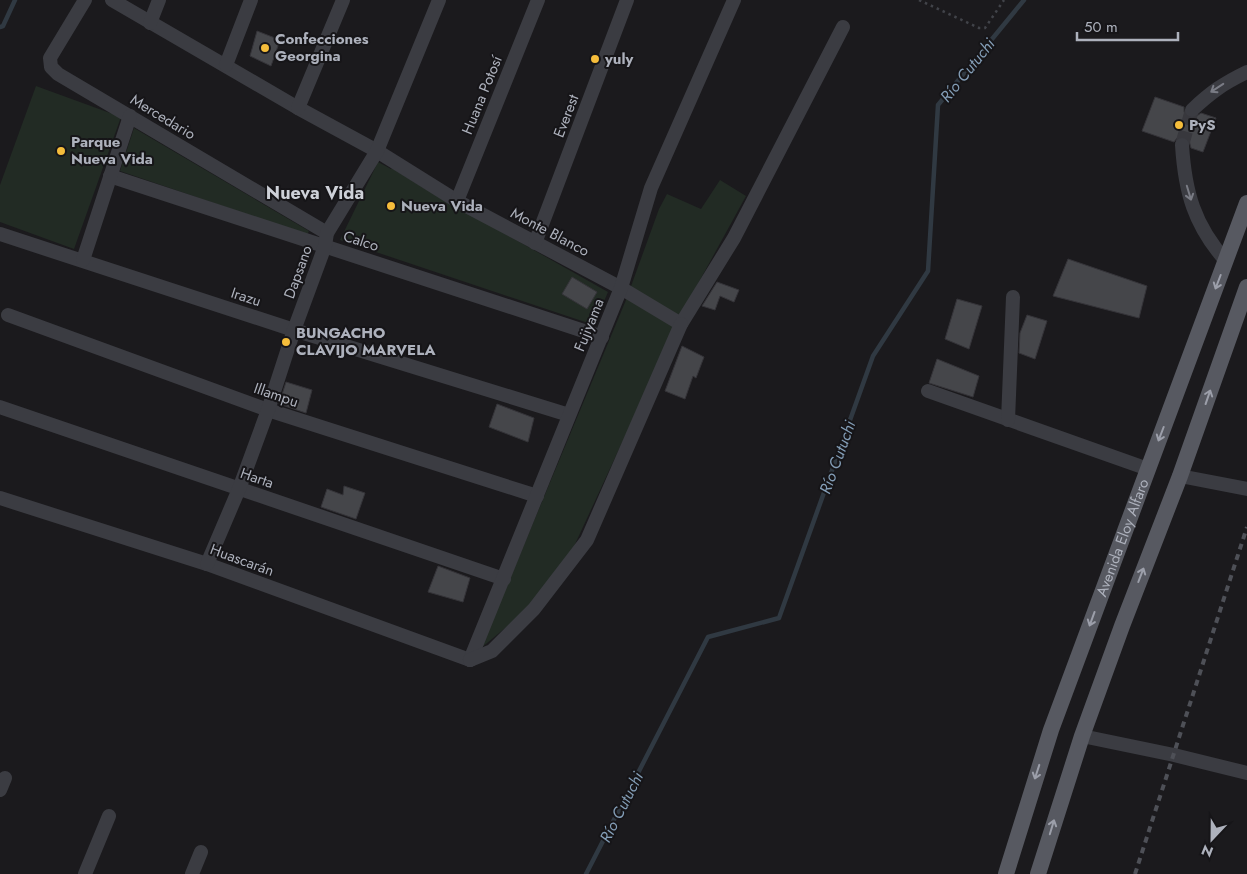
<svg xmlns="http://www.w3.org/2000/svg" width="1247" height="874" viewBox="0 0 1247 874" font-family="Jost,sans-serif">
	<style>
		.green { fill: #222b24 }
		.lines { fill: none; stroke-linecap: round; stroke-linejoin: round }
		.stream { stroke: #303942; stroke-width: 4.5 }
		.building { fill: #45464a; stroke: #353439 }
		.minor-tunnel { stroke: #38383d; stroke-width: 14; stroke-dasharray: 14 7; stroke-linecap: butt }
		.path { stroke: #414349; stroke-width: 2.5; stroke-dasharray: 2.5 4; stroke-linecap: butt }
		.minor { stroke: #3b3c42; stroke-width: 14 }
		.major { stroke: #575961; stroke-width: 16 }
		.rail { stroke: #4e5057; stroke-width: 4; stroke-dasharray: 6 5; stroke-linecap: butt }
		.oneway { stroke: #7a7c85 }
		.oneway2 { stroke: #9c9faa }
		.poi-dot { fill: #f5bd3b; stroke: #161518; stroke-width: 2 }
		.labels { text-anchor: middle; stroke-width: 4; stroke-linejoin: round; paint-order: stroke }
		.poi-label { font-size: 15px; font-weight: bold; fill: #adb1bc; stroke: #161518; text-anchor: start }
		.street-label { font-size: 15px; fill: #adb1bc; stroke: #161518 }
		.water-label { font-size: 16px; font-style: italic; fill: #849eb7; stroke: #161518 }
		.quarter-label { font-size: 18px; font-weight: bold; fill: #ced1d8; stroke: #161518 }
	</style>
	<rect width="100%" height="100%" fill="#1b1a1d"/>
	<g class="green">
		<polygon points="36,86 121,117 74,249 0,222 0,185"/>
		<polygon points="134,128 309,231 307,235 120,171"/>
		<polygon points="378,162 391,169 392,168 424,188 608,292 594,325 340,240"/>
		<polygon points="720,180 746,196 683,311 570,555 528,609 481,648 626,300 659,209 667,194 701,209"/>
	</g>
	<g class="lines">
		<g class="stream">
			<polyline points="0,27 3,26 15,0"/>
			<polyline points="586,874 708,637 779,618 873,356 928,271 938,105 1024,0"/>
		</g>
	</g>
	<g class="building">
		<polygon points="257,31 280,40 271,66 250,56"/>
		<polygon points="1155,97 1184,107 1184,112 1189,118 1194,118 1201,113 1216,118 1203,152 1191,148 1189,140 1185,137 1177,138 1174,142 1142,131"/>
		<polygon points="1068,259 1147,286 1139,318 1053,296"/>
		<polygon points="572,277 597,292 587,309 562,294"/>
		<polygon points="717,282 739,290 734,302 720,296 715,310 702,306"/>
		<polygon points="957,299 982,306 969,349 945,339"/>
		<polygon points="1027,315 1047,321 1035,359 1019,353 1020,333"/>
		<polygon points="682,346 704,357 696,378 693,376 685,399 665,391"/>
		<polygon points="937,359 979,376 973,397 929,383"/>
		<polygon points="286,382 312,390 306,413 279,404"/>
		<polygon points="497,404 534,418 528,442 489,427"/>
		<polygon points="344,486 365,493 356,519 321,507 327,489 343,495"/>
		<polygon points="438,566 470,578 463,602 428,592"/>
	</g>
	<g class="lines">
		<polyline class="minor-tunnel" points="1182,145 1192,110"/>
		<polyline class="path" points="919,0 979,28 985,28 1004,0"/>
		<g class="minor">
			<polyline points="85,0 50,58 51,67 58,74 327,233"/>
			<polyline points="112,0 298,108 377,151 457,201 621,288 681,324 734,238 843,27"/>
			<polyline points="150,23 159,0"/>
			<polyline points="226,65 251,0"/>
			<polyline points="298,108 343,0"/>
			<path d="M1192,110c19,-18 32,-27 55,-38"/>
			<path d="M1182,145c3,47 12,80 44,116"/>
			<polyline points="110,176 602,337"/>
			<polyline points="457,201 538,0"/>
			<polyline points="0,234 294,330 569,415"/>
			<polyline points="535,243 627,0"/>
			<polyline points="83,260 130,116"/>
			<polyline points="8,315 268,410 537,496"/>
			<polyline points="928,391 1148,469"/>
			<polyline points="0,407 504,579"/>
			<polyline points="1008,420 1013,297"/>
			<polyline points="1180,476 1247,489"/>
			<polyline points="0,498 207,564 470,660"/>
			<polyline points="207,564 239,489 268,410 294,330 325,246 327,233 377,151 439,0"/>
			<polyline points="470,660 621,288 651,188 734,0"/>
			<polyline points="470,660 492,651 534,609 587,540 681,324"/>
			<polyline points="1082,736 1174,755 1247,773"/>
			<polyline points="0,790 5,778"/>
			<polyline points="85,874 109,816"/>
			<polyline points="192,874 201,852"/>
		</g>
		<g class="major">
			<path id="s1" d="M1006,874l45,-144 196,-527"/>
			<polyline points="1038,874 1082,736 1122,626 1180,476 1247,287"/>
		</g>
		<polyline class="rail" points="1135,874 1247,527"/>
	</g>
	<defs><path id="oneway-shaft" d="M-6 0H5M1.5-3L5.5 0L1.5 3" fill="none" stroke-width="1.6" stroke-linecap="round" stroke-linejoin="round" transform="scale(1.25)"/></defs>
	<g class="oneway">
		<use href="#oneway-shaft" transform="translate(1217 88) rotate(147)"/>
		<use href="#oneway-shaft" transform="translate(1189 193) rotate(73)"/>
	</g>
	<g class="oneway2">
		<use href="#oneway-shaft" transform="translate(1218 282) rotate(111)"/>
		<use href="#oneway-shaft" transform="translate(1208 397) rotate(-71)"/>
		<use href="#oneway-shaft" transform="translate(1161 434) rotate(111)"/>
		<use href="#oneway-shaft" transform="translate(1141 575) rotate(-69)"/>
		<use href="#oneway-shaft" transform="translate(1092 619) rotate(110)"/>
		<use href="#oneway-shaft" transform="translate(1037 772) rotate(108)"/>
		<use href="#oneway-shaft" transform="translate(1052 827) rotate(-73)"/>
	</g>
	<g class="poi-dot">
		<circle cx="265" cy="48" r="5"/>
		<circle cx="595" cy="59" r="5"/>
		<circle cx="1179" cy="125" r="5"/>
		<circle cx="61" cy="151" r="5"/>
		<circle cx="391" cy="206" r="5"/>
		<circle cx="286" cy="342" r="5"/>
	</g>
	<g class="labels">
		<g class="poi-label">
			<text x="275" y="44">Confecciones<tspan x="275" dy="17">Georgina</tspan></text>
			<text x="605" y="64">yuly</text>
			<text x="1189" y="130">PyS</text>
			<text x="71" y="147">Parque<tspan x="71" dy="17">Nueva Vida</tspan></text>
			<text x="401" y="211">Nueva Vida</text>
			<text x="296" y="338">BUNGACHO<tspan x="296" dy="17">CLAVIJO MARVELA</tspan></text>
		</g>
		<g class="street-label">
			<text transform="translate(482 95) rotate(-68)" y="5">Huana Potosí</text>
			<text transform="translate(566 116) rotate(-69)" y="5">Everest</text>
			<text transform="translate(163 117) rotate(31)" y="5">Mercedario</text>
			<text transform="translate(550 232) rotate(28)" y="5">Monte Blanco</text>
			<text transform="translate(361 241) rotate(18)" y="5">Calco</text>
			<text transform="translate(298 272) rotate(-70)" y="5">Dapsano</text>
			<text transform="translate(246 297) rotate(18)" y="5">Irazu</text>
			<text transform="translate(589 325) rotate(-68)" y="5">Fujiyama</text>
			<text transform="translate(276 395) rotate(19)" y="5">Illampu</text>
			<text transform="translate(257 478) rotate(19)" y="5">Harta</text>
			<text dy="5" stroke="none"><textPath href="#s1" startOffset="356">Avenida Eloy Alfaro</textPath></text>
			<text transform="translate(242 560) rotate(20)" y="5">Huascarán</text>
		</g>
		<g class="water-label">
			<text transform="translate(967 70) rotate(-51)" y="6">Río Cutuchi</text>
			<text transform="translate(837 457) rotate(-70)" y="6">Río Cutuchi</text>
			<text transform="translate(621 807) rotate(-63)" y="6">Río Cutuchi</text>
		</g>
		<g class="quarter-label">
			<text x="315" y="199">Nueva Vida</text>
		</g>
	</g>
	<g transform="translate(1212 839) rotate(202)" stroke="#161518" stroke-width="4" paint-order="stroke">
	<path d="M0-4L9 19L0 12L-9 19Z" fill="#adb1bc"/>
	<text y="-8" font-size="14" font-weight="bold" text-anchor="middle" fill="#adb1bc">N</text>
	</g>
	<path d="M1077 32v8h101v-8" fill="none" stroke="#adb1bc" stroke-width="2.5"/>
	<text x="1084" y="32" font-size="15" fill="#adb1bc" stroke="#161518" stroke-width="4" paint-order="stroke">50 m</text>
</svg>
